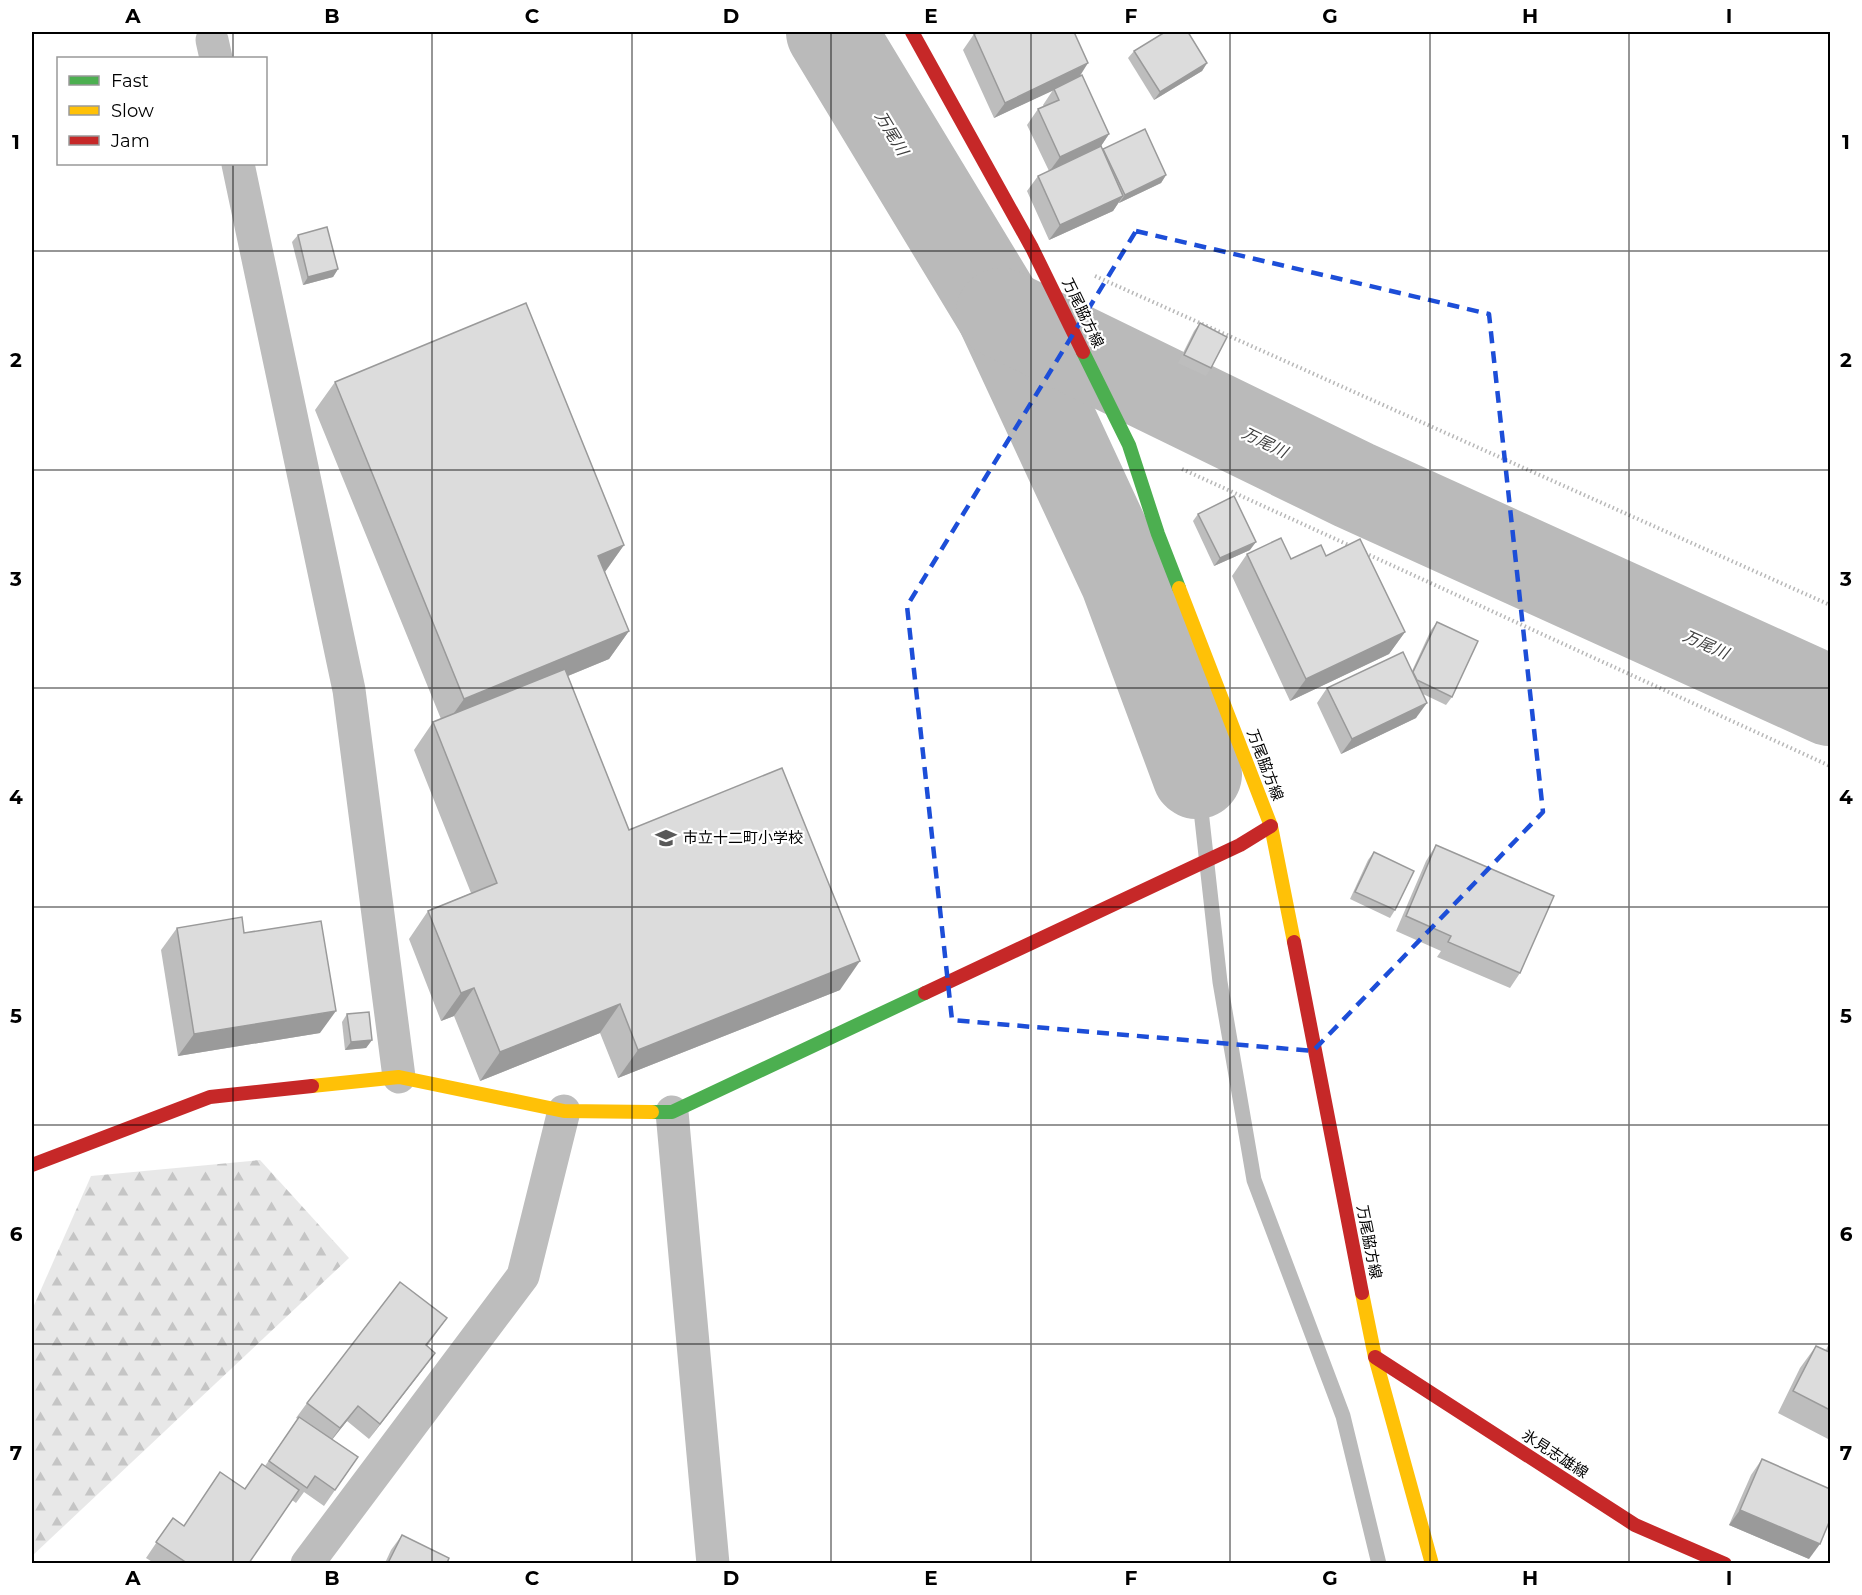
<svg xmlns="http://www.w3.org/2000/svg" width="1862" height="1595" viewBox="0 0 1862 1595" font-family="Montserrat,'Noto Sans JP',sans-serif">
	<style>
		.forest { fill: url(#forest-firs) }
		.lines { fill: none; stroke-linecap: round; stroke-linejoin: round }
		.stream { stroke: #bababa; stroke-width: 15 }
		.river { stroke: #bababa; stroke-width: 90 }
		.path { stroke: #b8b8b8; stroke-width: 4; stroke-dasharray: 1.5 3; stroke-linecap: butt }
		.street { stroke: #bdbdbd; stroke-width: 33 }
		.fast { stroke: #4caf50; stroke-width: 14 }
		.slow { stroke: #ffc107; stroke-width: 14 }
		.jam { stroke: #c62828; stroke-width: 14 }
		.wall { fill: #bdbdbd }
		.shaded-wall { fill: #9a9a9a }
		.building { fill: #dcdcdc; stroke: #9a9a9a; stroke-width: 1.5 }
		.marked { fill: none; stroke: #1d4ed8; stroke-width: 4.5; stroke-dasharray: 12 8; stroke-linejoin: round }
		.grid { fill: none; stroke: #000; stroke-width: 1.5; stroke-opacity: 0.55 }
		.labels { text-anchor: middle; stroke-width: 4.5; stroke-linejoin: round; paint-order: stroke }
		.street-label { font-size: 15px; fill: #000; stroke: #fff }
		.poi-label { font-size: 15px; fill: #000; stroke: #fff; text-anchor: start }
		.water-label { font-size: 16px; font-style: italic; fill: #3e3e3e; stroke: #fff }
		.neatline { fill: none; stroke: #000; stroke-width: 2 }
		.grid-label { font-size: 20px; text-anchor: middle; font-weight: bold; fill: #000 }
	</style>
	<defs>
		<pattern id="forest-firs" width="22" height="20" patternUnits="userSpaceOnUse" patternTransform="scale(1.5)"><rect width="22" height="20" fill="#e8e8e8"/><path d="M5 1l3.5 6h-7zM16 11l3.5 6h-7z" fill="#c5c5c5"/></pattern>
	</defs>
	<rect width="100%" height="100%" fill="#fff"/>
	<polygon class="forest" points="260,1160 349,1258 32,1556 32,1310 91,1176"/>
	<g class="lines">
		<polyline class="stream" points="1197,774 1220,982 1254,1180 1343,1416 1379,1564"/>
		<g class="river">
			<polyline points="831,32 1001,313 1125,580 1197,774"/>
			<polyline points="1001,313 1354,485 1830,701"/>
		</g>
		<g class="path">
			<polyline points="1095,276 1830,605"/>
			<polyline points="1182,469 1353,547"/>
			<polyline points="1365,553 1830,766"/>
		</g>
		<g class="street">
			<polyline points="212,40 216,58"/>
			<polyline points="238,164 349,690 399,1077"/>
			<polyline points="672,1112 713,1564"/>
			<polyline points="307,1564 523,1276 564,1111"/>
		</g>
		<g class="fast">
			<polyline points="1083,352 1129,445 1158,534 1179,588"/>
			<polyline points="652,1112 672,1112 925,993"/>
		</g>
		<g class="slow">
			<polyline points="1179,588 1271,826 1294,942"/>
			<polyline points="312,1086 399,1077 564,1111 652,1112"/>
			<polyline points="1362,1293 1375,1357 1432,1564"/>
		</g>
		<g class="jam">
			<polyline points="912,32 1032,248 1083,352"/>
			<polyline points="1294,942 1362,1293"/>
			<polyline points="925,993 1240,845 1271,826"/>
			<polyline points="32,1165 210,1097 312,1086"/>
			<polyline points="1375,1357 1635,1525 1725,1564"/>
		</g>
	</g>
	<g class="wall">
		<polygon points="974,34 1079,77 1109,134 1101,146 1103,150 1166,175 1161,183 1119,203 1119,202 1113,211 1049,240 1027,191 1038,176 1049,171 1027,125 1038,109 1044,107 1043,105 1053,90 994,118 963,50"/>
		<polygon points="1134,51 1207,63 1202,71 1154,100 1128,58"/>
		<polygon points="298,235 338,269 333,277 303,285 292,242"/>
		<polygon points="1200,323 1211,368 1206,376 1178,363 1194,331"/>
		<polygon points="335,382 624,545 605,572 629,631 609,659 568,676 629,830 840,990 618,1078 600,1033 480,1081 454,1016 441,1021 409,939 428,911 471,893 414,750 433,722 441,719 315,410"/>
		<polygon points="1198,514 1250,550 1214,566 1193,521"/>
		<polygon points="1247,554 1291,559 1326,556 1405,632 1389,654 1290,701 1232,576"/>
		<polygon points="1437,622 1452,697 1446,705 1423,694 1416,718 1341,754 1317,703 1327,688 1412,671 1431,630"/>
		<polygon points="1436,845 1520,973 1510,988 1437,957 1441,951 1396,931 1426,861"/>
		<polygon points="1374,852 1395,910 1390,918 1350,899 1368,860"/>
		<polygon points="177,928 244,933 320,1033 178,1056 161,950"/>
		<polygon points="347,1014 372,1040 366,1048 345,1050 342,1022"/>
		<polygon points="447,1318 427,1346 435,1353 424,1368 369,1439 347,1421 332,1440 358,1457 324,1506 304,1492 296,1503 292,1500 249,1563 154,1563 146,1558 173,1518 184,1526 244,1489 265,1466 298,1419 296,1418 307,1403"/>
		<polygon points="1830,1341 1830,1440 1778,1413 1800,1368 1816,1346 1826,1350"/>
		<polygon points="1762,1459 1809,1559 1729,1525 1751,1475"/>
		<polygon points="402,1535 447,1563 385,1563 391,1550"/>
	</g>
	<g class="shaded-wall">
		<polygon points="1088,63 1078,79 994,118 1005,103"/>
		<polygon points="1207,63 1202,71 1154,100 1160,92"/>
		<polygon points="1109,134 1099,149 1049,172 1060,157"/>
		<polygon points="1166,175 1161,183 1119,203 1125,195"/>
		<polygon points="1123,196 1113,211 1049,240 1060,225"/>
		<polygon points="338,269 333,277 303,285 308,277"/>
		<polygon points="1256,542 1250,550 1214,566 1220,558"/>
		<polygon points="624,545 604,573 598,556"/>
		<polygon points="629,631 609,659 444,727 464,699"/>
		<polygon points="1405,632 1389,654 1290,701 1306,679"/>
		<polygon points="1427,703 1416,718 1341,754 1352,739"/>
		<polygon points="860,961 840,990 618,1078 638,1050"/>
		<polygon points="474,988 454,1016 441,1021 461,993"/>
		<polygon points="620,1004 600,1033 480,1081 500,1052"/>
		<polygon points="336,1011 320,1033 178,1056 194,1034"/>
		<polygon points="372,1040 366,1048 345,1050 351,1042"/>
		<polygon points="435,1353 424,1368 369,1439 380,1424"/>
		<polygon points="358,1406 347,1421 329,1443 340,1428"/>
		<polygon points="1740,1510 1820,1544 1809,1559 1729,1525"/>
	</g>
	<g class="building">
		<polygon points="980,32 1074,32 1088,63 1005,103 974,34"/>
		<polygon points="1165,32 1188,32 1207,63 1160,92 1134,51"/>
		<polygon points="1082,75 1109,134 1060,157 1038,109 1059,100 1054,89"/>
		<polygon points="1145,129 1166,175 1125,195 1103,149"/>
		<polygon points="1101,146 1123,196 1060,225 1038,176"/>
		<polygon points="327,227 338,269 308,277 298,235"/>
		<polygon points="526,303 624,545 598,556 629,631 464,699 335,382"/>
		<polygon points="1200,323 1227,337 1211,368 1184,355"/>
		<polygon points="1234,496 1256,542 1220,558 1198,514"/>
		<polygon points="1281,538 1291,559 1321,545 1326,556 1360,539 1405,632 1306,679 1247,554"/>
		<polygon points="1437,622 1478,641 1452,697 1417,680 1413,672"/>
		<polygon points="1403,652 1427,703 1352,739 1327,688"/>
		<polygon points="565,669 629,830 782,768 860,961 638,1050 620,1004 500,1052 474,988 461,993 428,911 497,883 433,722"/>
		<polygon points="1436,845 1554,896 1520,973 1448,942 1451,936 1406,916"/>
		<polygon points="1374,852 1414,871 1395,910 1355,892"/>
		<polygon points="242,917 244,933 321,921 336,1011 194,1034 177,928"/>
		<polygon points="369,1012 372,1040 351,1042 347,1014"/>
		<polygon points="400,1282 447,1318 426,1345 435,1353 380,1424 358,1406 340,1428 307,1403"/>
		<polygon points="1816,1346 1829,1352 1830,1349 1830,1410 1793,1391"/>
		<polygon points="299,1417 358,1457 335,1490 315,1476 307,1488 269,1461"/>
		<polygon points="1762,1459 1830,1489 1830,1520 1820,1544 1740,1510"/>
		<polygon points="262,1464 299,1490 249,1563 187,1563 156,1542 173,1518 184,1526 220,1472 245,1489"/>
		<polygon points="402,1535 449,1558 447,1563 388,1563"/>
	</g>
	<path class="marked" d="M1136,231l353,83 54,498 -230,239 -361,-31 -45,-414z"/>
	<path class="grid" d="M233,32v26M432,32v1532M632,32v1532M831,32v1532M1031,32v1532M1230,32v1532M1430,32v1532M1629,32v1532M233,164v1400M32,251h1798M32,470h1798M32,688h1798M32,907h1798M32,1125h1798M32,1344h1798"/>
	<defs>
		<symbol id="school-bare" viewBox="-9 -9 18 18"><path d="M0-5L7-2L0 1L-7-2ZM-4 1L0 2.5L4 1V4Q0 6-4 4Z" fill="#595959" stroke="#fff" stroke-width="2.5" paint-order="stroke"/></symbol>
	</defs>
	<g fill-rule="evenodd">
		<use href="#school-bare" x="651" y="823" width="30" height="30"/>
	</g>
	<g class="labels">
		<g class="street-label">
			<text transform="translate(1083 313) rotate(64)" y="5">万尾脇方線</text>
			<text transform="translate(1265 765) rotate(69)" y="5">万尾脇方線</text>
			<text transform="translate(1369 1242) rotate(79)" y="5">万尾脇方線</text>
			<text transform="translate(1555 1454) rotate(33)" y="5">氷見志雄線</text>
		</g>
		<g class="poi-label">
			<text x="683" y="843">市立十二町小学校</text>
		</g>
		<g class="water-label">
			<text transform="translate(892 133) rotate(59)" y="6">万尾川</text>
			<text transform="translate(1265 442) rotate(26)" y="6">万尾川</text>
			<text transform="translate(1706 644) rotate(24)" y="6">万尾川</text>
		</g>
	</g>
	<rect width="1862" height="1595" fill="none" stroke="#ffffff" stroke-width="66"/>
	<rect x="57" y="57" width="210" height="108" fill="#ffffff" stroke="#999999" stroke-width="1.5"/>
	<rect x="69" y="76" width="30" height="9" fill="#4caf50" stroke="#999999" stroke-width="1.5"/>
	<text x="111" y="87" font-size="18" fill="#000000">Fast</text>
	<rect x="69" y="106" width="30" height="9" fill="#ffc107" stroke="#999999" stroke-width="1.5"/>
	<text x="111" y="117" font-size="18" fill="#000000">Slow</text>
	<rect x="69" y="136" width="30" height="9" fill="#c62828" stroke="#999999" stroke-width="1.5"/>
	<text x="111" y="147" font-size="18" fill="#000000">Jam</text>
	<rect x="33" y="33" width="1796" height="1529" class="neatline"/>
	<g class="grid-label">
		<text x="133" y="23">A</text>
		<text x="332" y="23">B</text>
		<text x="532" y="23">C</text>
		<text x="731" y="23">D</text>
		<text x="931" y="23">E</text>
		<text x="1131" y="23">F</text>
		<text x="1330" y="23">G</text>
		<text x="1530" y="23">H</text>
		<text x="1729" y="23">I</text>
		<text x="16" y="149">1</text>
		<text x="1846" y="149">1</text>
		<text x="16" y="367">2</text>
		<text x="1846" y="367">2</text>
		<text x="16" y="586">3</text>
		<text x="1846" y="586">3</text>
		<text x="16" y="804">4</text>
		<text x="1846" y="804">4</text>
		<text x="16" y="1023">5</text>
		<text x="1846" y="1023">5</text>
		<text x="16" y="1241">6</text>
		<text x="1846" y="1241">6</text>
		<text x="16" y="1460">7</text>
		<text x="1846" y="1460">7</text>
		<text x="133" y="1585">A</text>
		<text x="332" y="1585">B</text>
		<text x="532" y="1585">C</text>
		<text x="731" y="1585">D</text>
		<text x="931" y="1585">E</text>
		<text x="1131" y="1585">F</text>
		<text x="1330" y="1585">G</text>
		<text x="1530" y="1585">H</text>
		<text x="1729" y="1585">I</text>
	</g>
</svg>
